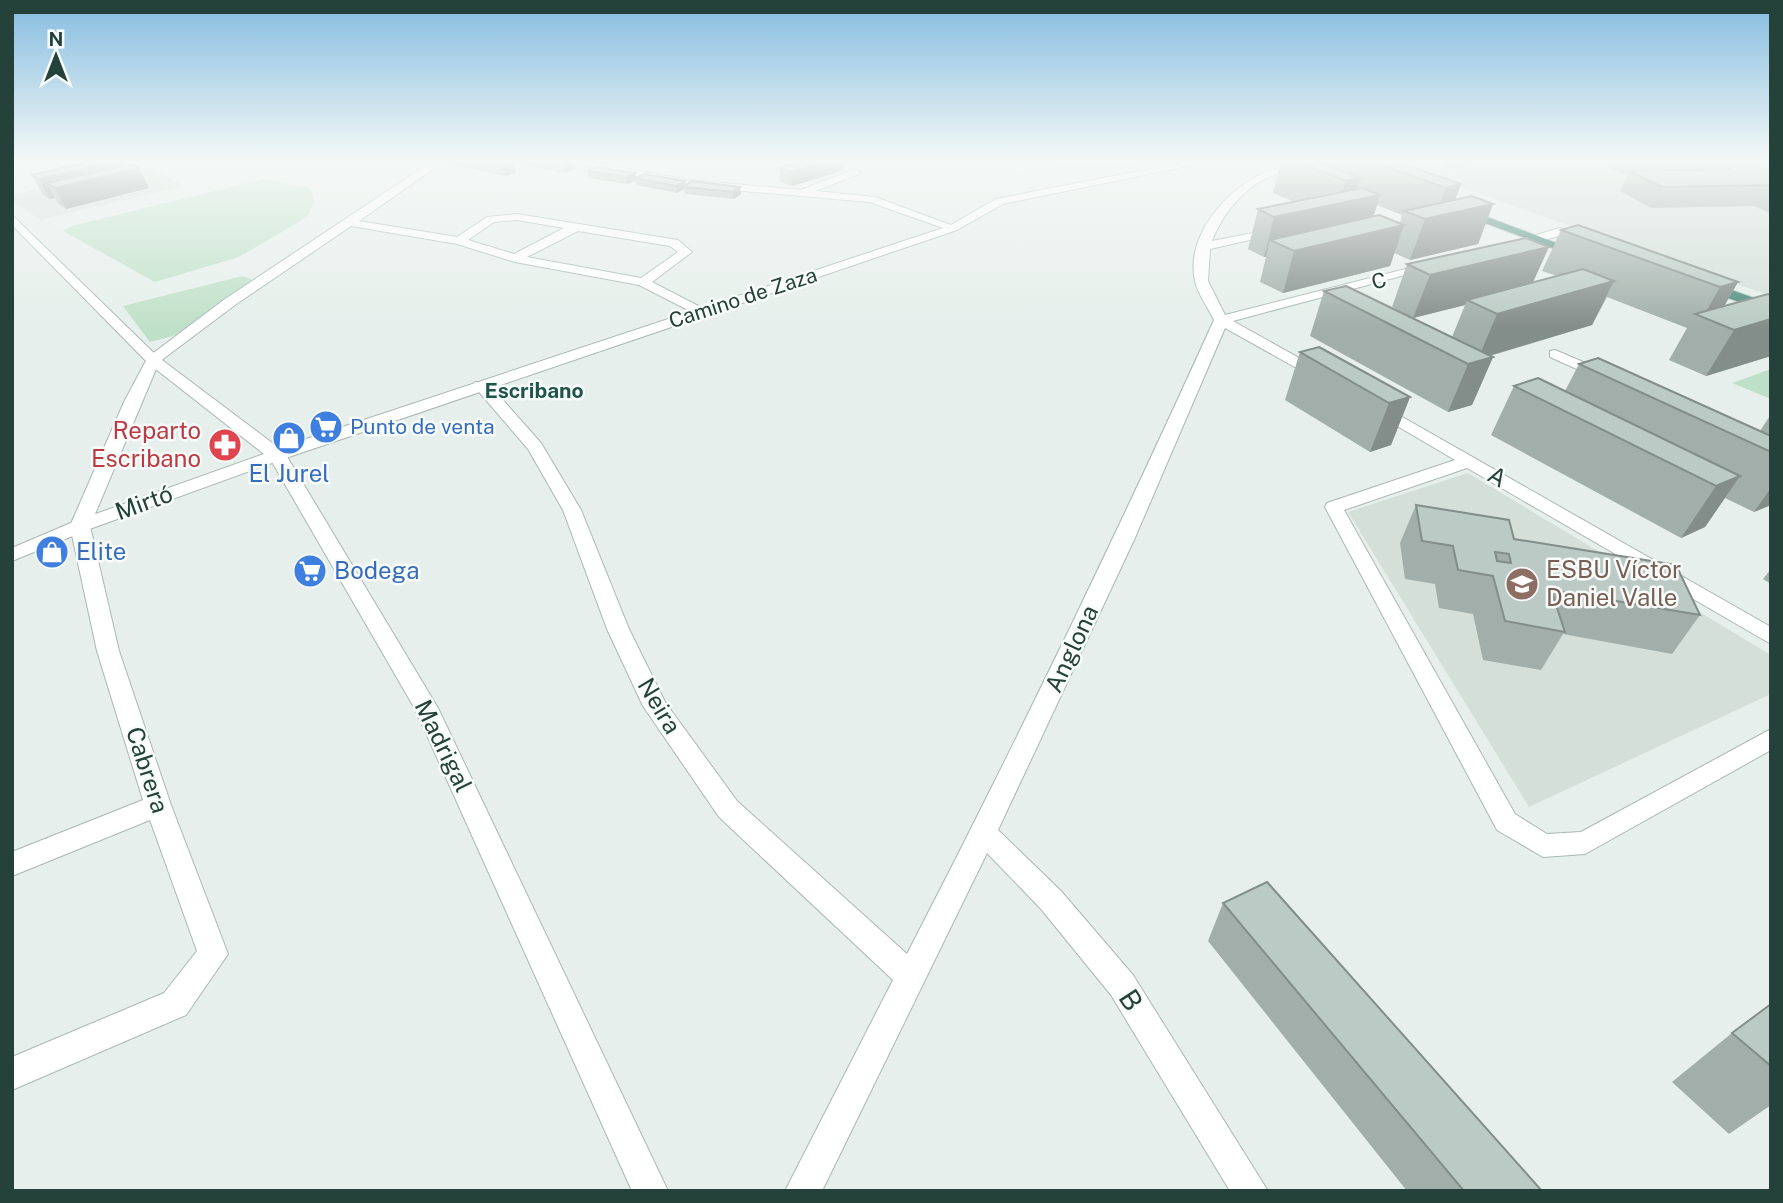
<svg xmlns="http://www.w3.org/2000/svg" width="1783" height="1203" viewBox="0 0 1783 1203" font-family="'Public Sans',sans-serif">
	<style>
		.built { fill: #d4dfda }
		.green { fill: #bfe0c8 }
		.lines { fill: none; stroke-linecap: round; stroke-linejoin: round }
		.minor-casing { stroke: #a8b8b2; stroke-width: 2 }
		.tertiary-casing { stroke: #a8b8b2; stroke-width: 2 }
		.trunk-casing { stroke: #c2cac8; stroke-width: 2 }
		.minor { fill: #fff; fill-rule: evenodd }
		.tertiary { fill: #fff; fill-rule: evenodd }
		.trunk { fill: #4c8a7c; fill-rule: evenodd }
		.wall { fill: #a1aea9; fill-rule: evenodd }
		.shaded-wall { fill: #838d89 }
		.building { fill: #bbcac4; stroke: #838d89; stroke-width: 2; fill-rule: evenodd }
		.labels { text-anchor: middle; stroke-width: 5; stroke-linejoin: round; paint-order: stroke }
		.far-street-label { font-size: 21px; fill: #24423a; stroke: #f7fbf9 }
		.far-neighbourhood-label { font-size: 21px; font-weight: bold; fill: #1f5548; stroke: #f7fbf9 }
		.far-shop-label { font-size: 21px; fill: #366cbe; stroke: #f7fbf9; text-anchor: start }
		.health-label { font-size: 24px; fill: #be3a42; stroke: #f7fbf9; text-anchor: end }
		.shop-label { font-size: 24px; fill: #366cbe; stroke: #f7fbf9; text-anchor: start }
		.street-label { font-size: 24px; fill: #24423a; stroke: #f7fbf9 }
		.education-label { font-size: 24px; fill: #785e54; stroke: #f7fbf9; text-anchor: start }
		.near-street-label { font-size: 28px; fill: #24423a; stroke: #f7fbf9 }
	</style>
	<rect width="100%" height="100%" fill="#e6efeb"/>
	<g class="built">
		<polygon points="1007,160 1145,160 1148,165 1094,173"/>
		<polygon points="1382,160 1771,160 1771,296"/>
		<polygon points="146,165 184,186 40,220 12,200 12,195"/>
		<polygon points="1468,473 1771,655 1771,694 1529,807 1348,512"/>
	</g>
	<g class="green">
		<polygon points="264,179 310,188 314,202 307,217 239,257 155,282 63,231 72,226"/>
		<polygon points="243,276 256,281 173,336 150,342 123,306"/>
		<polygon points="1771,369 1771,399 1732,383"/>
	</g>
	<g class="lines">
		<defs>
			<g id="minor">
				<path d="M434,160h12l-87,61 98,16 30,-20 30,-3 161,26 14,12 -40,30 56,29 -12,3 -57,-29 -124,-23 -58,-18 -106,-18 -116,79 -76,57 -69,164 29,125 52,154 57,149 -42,61 -174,75v-33l152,-64 33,-42 -47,-131 -138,56v-24l131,-52 -46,-149 -27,-125 54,-124 24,-45 77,-58zM517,220l47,8 -50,26 -46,-14 26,-18zM578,231l92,15 8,6 -37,26 -114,-21z"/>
				<polygon points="551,160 574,160 689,180 801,190 855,169 860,172 859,174 815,191 875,197 959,228 949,230 869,202 689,186"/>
				<path d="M1305,164l5,3 -1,2c-9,2 -19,1 -28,4 -33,8 -57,38 -69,68l67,-13 6,4 -75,17 -2,32 17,34 204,-52 6,4 -202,54 93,52v6h-10l-91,-51 -91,212 -136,290 63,61 72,84 135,216h-38l-119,-196 -70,-86 -54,-56 -165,338h-37l108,-211 -174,-163 -76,-111 -36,-77 -44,-119 -35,-61 -55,-64 2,-3h12l54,61 40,67 48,119 36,73 72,99 170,153c108,-209 210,-420 307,-634 -6,-13 -16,-25 -19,-39 -10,-46 33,-94 73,-110 12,-5 24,-6 37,-7z"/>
				<polygon points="1559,228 1563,229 1563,235 1514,248 1508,244"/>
				<polygon points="1555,350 1609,373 1612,376 1604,381 1599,379 1550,357 1550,351"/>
				<polygon points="1376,402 1771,627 1771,644 1467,468 1344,510 1515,814 1547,834 1581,832 1771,729 1771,750 1585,854 1543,857 1497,830 1325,507 1327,503 1455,460 1370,410 1370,404"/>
				<polygon points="277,450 286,455 438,708 668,1191 632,1191 415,709 268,455"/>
			</g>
			<polygon id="tertiary" points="1196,160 1217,160 1003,204 957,230 283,459 87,530 12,561 12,548 73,522 264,454 148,363 12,225 12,215 158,357 279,448 949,226 996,199"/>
			<g id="trunk">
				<polygon points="1458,209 1466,209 1586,254 1576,257 1458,213"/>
				<polygon points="1699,282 1709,282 1771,304 1771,313 1699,288"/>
			</g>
		</defs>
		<use href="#minor" class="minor-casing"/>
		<use href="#tertiary" class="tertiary-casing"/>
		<use href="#trunk" class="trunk-casing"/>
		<use href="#minor" class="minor"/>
		<use href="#tertiary" class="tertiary"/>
		<use href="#trunk" class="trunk"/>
	</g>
	<g class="wall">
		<polygon points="122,160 125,166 139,168 149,188 66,209 59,204 55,198 50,199 43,195 32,175"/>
		<polygon points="449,160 573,160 575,169 565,173 514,162 516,172 506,176 450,164"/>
		<polygon points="807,160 844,160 844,170 792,186 780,182 779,168"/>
		<path d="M1281,160h110l70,24 -6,16 38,4 -15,40 -68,16 -16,-7 -4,13 -107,27 -23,-11 6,-25h-2l-16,-8 10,-40 37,-7 -22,-9zM1377,205l25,10 -2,8 -27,-6z"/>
		<polygon points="1445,160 1475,160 1473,165 1454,169 1443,165"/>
		<polygon points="1597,160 1771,160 1771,212 1767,212 1754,206 1651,208 1620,191 1628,174 1621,174 1597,162"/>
		<polygon points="587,171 635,173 636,178 685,181 686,186 740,187 741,194 734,199 685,194 684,189 677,193 636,185 635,181 627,184 589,178"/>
		<polygon points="1561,230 1738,282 1724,306 1771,295 1771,356 1706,376 1669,360 1687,328 1607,297 1592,325 1490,356 1493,357 1472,405 1448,412 1310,336 1324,291 1452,337 1465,305 1413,318 1392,307 1407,264 1533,283 1557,276 1542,271"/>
		<polygon points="1300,352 1410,397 1391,445 1370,452 1285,400"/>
		<polygon points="1579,364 1760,431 1771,414 1771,505 1754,512 1725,498 1705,527 1681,538 1491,435 1514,386 1565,391"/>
		<polygon points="1416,505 1514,539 1700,615 1672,654 1563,634 1541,670 1483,660 1473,614 1439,608 1435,584 1405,579 1400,543"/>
		<polygon points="1771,569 1771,584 1763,579"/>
		<polygon points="1223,903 1542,1191 1407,1191 1208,941"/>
		<polygon points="1771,1004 1771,1105 1729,1134 1672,1082 1732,1033"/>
	</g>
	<g class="shaded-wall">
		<polygon points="122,160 128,171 139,168 149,188 66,209 55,188 47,183 55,198 50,199 39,179"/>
		<polygon points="508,160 513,160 516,172 506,176 503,162"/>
		<polygon points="562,160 573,160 575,169 565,173"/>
		<polygon points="832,160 844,160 844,170 792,186 791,172"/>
		<polygon points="1468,160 1475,160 1473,165 1454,169 1457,162"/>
		<polygon points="635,173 635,181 627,184 626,177"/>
		<polygon points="1360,178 1353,200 1380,195 1368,234 1404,225 1390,266 1283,293 1294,251 1270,240 1266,257 1264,257 1274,217 1339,203 1346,181"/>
		<polygon points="685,181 686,187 684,187 684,189 677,193 676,186"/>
		<polygon points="1461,184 1450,214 1493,204 1478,244 1410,260 1425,219 1435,217 1446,188"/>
		<polygon points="740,187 741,194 734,199 733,192"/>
		<polygon points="1549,247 1530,289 1467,300 1465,305 1413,318 1430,275"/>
		<polygon points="1614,281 1592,325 1478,359 1497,314"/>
		<polygon points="1738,282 1715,322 1703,317 1720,287"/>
		<polygon points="1771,319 1771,356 1706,376 1734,330"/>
		<polygon points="1493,357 1472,405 1448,412 1468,364"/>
		<polygon points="1410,397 1391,445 1370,452 1389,403"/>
		<polygon points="1740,476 1705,527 1681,538 1716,486"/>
		<polygon points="1771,488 1771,505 1754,512"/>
	</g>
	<g class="building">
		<polygon points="98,160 122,160 39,179 32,175"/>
		<polygon points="807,160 832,160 791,172 779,168"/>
		<polygon points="1293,160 1312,160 1360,178 1346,181"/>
		<polygon points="1367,160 1391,160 1461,184 1446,188"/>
		<polygon points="1449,160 1468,160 1457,162"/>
		<polygon points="1755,160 1771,160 1771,187 1766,185 1662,187 1629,171 1730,169 1714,162 1758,161"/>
		<polygon points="132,164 139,168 55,188 47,183"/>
		<polygon points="596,167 635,173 626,177 587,171"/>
		<polygon points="644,174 685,181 676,186 635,178"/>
		<polygon points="691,181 740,187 733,192 684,187"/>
		<polygon points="1362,188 1380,195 1274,217 1258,209"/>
		<polygon points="1472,196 1493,204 1425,219 1404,211"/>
		<polygon points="1379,215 1404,225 1294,251 1270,240"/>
		<polygon points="1578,225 1738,282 1720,287 1561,230"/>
		<polygon points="1526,238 1549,247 1430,275 1407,264"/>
		<polygon points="1583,269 1614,281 1497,314 1467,300"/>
		<polygon points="1346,286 1493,357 1468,364 1324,291"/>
		<polygon points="1768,294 1771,295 1771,319 1734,330 1695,314"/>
		<polygon points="1319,347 1410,397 1389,403 1300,352"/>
		<polygon points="1598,358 1771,436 1771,452 1579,364"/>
		<polygon points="1538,378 1740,476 1716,486 1514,386"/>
		<path d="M1416,505l93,15 5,19 162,26 24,50 -149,-25 14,42 -60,-11 -12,-45 -35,-6 -5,-24 -31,-5zM1495,552l14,2 2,9 -14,-2z"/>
		<polygon points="1267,882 1542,1191 1464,1191 1223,903"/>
		<polygon points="1771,1004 1771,1066 1732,1033"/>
	</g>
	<linearGradient id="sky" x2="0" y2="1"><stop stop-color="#84bce0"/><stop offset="0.49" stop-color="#f4f8f6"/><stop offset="1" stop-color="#f4f8f6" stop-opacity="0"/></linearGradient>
	<rect width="1783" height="328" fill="url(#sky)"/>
	<defs>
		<symbol id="supermarket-disc" viewBox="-11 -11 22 22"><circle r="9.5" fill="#3f7fe0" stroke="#f7fbf9"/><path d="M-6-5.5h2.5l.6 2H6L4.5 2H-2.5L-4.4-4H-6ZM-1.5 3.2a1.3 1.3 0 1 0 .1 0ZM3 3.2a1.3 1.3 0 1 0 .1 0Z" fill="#fff"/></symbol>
		<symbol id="shop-disc" viewBox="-11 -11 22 22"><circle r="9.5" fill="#3f7fe0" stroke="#f7fbf9"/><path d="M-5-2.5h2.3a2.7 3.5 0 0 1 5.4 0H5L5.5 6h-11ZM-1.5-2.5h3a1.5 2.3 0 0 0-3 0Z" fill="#fff"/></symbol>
		<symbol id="pharmacy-disc" viewBox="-11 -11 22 22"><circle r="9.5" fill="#e0444e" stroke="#f7fbf9"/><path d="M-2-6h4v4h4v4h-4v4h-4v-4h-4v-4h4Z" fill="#fff"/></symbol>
		<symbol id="school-disc" viewBox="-11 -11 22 22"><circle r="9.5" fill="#8d6e63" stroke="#f7fbf9"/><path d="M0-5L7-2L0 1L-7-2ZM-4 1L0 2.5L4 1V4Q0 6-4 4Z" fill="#fff"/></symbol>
	</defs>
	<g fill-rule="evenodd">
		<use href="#supermarket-disc" x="307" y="408" width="38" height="38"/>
		<use href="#shop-disc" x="270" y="419" width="38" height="38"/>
		<use href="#pharmacy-disc" x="206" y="426" width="38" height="38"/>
		<use href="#shop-disc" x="33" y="533" width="38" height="38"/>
		<use href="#supermarket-disc" x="291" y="552" width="38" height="38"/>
		<use href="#school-disc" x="1503" y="565" width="38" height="38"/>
	</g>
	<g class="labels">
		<g class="far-street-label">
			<text transform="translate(1379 281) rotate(-15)" y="7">C</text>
			<text transform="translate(743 298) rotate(-18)" y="7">Camino de Zaza</text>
		</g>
		<g class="far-neighbourhood-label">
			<text x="534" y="398">Escribano</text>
		</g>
		<g class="far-shop-label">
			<text x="350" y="434">Punto de venta</text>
		</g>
		<g class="health-label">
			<text x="201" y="439">Reparto<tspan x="201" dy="28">Escribano</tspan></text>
		</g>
		<g class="shop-label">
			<text x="289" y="482" text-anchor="middle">El Jurel</text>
			<text x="76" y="560">Elite</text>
			<text x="334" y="579">Bodega</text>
		</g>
		<g class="street-label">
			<text transform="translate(1497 477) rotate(30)" y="8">A</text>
			<text transform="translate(144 503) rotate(-20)" y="8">Mirtó</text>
			<text transform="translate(1072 649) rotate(-65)" y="8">Anglona</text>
			<text transform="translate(659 706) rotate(59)" y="8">Neira</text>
			<text transform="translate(443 746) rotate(64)" y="8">Madrigal</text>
			<text transform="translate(147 770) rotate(72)" y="8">Cabrera</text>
		</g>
		<g class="education-label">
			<text x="1546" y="578">ESBU Víctor<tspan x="1546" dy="28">Daniel Valle</tspan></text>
		</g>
		<g class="near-street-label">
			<text transform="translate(1131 1000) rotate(57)" y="10">B</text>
		</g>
	</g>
	<rect width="1783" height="1203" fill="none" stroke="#24423a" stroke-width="28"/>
	<g transform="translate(56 56)" stroke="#f7fbf9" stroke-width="5" paint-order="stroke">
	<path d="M0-5L12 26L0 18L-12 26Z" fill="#24423a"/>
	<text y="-10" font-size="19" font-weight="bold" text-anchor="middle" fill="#24423a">N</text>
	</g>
</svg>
